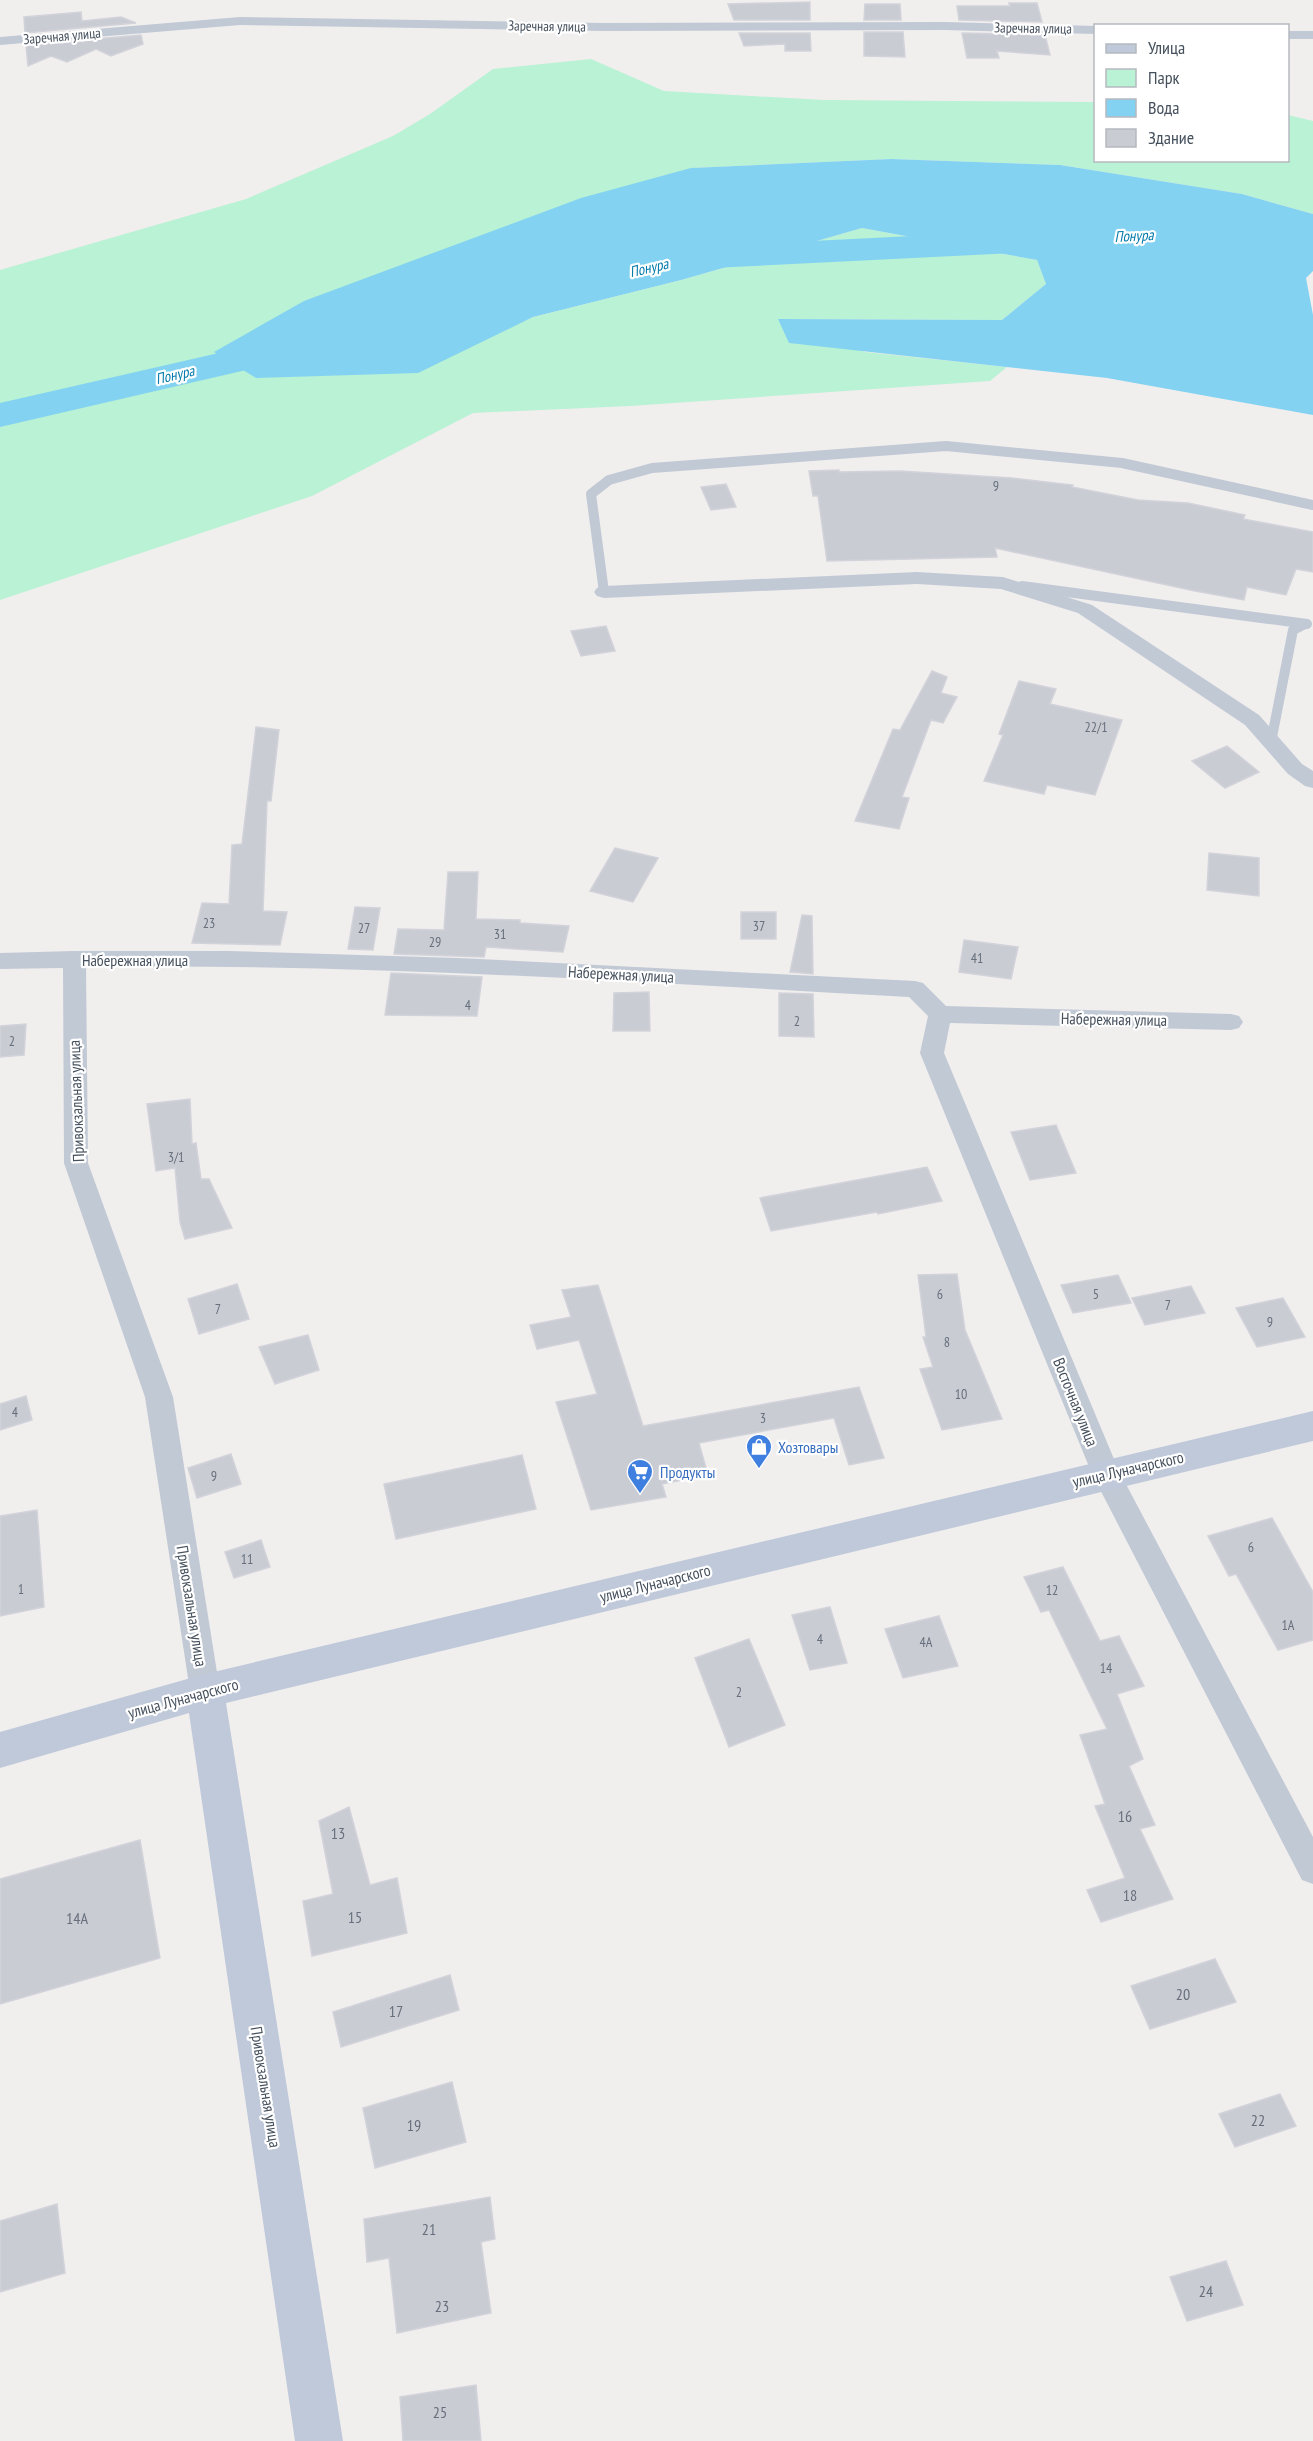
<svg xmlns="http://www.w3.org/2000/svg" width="1313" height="2441" viewBox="0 0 1313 2441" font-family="'PT Sans Narrow',sans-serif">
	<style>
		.green { fill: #b9f2d4 }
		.water { fill: #83d2f2 }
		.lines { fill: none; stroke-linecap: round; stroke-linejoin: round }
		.river { fill: #83d2f2; fill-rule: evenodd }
		.building { fill: #caccd4; stroke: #d2d3da; stroke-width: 1.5 }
		.lane { stroke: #c1c9d5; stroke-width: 10 }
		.street { fill: #c1c9d5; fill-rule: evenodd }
		.secondary { fill: #bfc9d9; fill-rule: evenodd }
		.labels { text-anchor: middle; stroke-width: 4.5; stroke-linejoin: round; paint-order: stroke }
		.far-street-label { font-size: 14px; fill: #45505d; stroke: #fff }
		.number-label { font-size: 14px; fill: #666f7b }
		.far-water-label { font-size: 15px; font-style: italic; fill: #037aab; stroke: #fff }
		.street-label { font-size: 16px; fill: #45505d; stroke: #fff }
		.shop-label { font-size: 16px; fill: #366cbe; stroke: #fff; text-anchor: start }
		.near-number-label { font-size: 16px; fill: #666f7b }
	</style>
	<rect width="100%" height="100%" fill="#f1eeee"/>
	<polygon class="green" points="591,59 664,91 824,100 1095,102 1096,160 1288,160 1288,115 1313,121 1313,214 1242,194 1060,165 891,159 691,168 477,343 533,317 681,280 862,228 1037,260 1046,284 1002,320 778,319 865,352 1007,367 990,381 630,406 473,413 312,496 0,600 0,270 246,199 393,136 430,114 493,69"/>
	<polygon class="water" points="891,159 1060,165 1242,194 1313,214 1313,271 1306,278 1313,315 1313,415 1107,378 789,343 778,319 1002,320 1046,284 1037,260 862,228 681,280 533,317 418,373 256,378 214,352 304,301 581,198 691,168"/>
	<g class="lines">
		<g class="river">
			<polygon points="1034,230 1047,233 1052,241 1047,249 1034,252 692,269 679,266 674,258 679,250 692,247"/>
			<polygon points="306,333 320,337 325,345 320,353 0,427 0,403"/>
		</g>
	</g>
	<g class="building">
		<polygon points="810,2 810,20 734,20 728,4"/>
		<polygon points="1009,3 1037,3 1042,22 959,20 957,6 1010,6"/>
		<polygon points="865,4 900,4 901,20 864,20"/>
		<polygon points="81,12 82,21 121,17 136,23 25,33 24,17"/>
		<polygon points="864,32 903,32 905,57 864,56"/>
		<polygon points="739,33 810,33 811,51 785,51 785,44 744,46"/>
		<polygon points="962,33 1045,35 1050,55 997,51 999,58 967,58"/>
		<polygon points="141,35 143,44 111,56 96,49 67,62 51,56 28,66 26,45"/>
		<polygon points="839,470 839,472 900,471 1012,478 1073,485 1072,487 1138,500 1188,503 1245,515 1243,519 1313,532 1313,572 1296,569 1286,595 1247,587 1244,600 1195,591 995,548 997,557 827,561 818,496 813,496 809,471"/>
		<polygon points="726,484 736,507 711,510 701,487"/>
		<polygon points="606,626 615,651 581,656 571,631"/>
		<polygon points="932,671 947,677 941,693 957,697 943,723 931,720 902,797 909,798 899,829 855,821 893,729 900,730"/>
		<polygon points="1019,681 1056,689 1050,704 1122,720 1095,795 1047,785 1044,794 984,781 1003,735 999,734"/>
		<polygon points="256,727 279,730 271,801 267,801 263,911 287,912 280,945 192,943 202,903 229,904 232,845 242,844"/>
		<polygon points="1227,746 1259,772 1225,788 1192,761"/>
		<polygon points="615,848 658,858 633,902 590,891"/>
		<polygon points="1209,853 1259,858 1259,896 1207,890"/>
		<polygon points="448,872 478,872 476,919 520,920 520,923 569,926 563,952 486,947 484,957 394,954 398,929 444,930"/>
		<polygon points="355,907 380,908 373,950 348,949"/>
		<rect x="741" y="912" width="35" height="27"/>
		<polygon points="802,915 812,916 813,974 790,972"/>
		<polygon points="964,940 1018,947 1011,979 959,972"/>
		<polygon points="391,973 482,977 477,1016 385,1015"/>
		<polygon points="649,992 650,1031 613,1031 614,993"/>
		<polygon points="779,993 813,994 814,1037 779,1036"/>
		<polygon points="26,1024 24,1055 0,1057 0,1026"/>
		<polygon points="190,1099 192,1144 196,1143 201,1179 209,1179 232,1228 185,1239 180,1222 175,1168 156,1171 147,1104"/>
		<polygon points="1056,1125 1076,1173 1030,1180 1011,1132"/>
		<polygon points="927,1167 942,1201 878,1214 877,1212 771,1231 760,1198"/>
		<polygon points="957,1274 965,1330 1002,1419 942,1430 920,1369 933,1367 923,1337 926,1337 918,1275"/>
		<polygon points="1118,1275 1131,1303 1073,1313 1061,1285"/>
		<polygon points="237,1284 249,1319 199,1334 188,1299"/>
		<polygon points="598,1285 643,1426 859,1387 884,1458 849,1465 834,1418 699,1443 708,1475 662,1484 666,1497 591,1510 556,1402 597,1394 579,1340 537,1349 530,1325 571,1317 562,1290"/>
		<polygon points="1191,1286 1205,1313 1145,1325 1132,1298"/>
		<polygon points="1283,1298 1305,1337 1257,1347 1236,1308"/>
		<polygon points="308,1335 319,1370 275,1384 259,1347"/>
		<polygon points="26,1396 32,1420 0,1430 0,1404"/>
		<polygon points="231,1454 241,1484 197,1498 188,1468"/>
		<polygon points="522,1455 536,1509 396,1539 384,1484"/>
		<polygon points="37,1510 44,1607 0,1616 0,1516"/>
		<polygon points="1272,1518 1313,1592 1313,1640 1278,1650 1236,1574 1229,1576 1208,1536"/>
		<polygon points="261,1540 270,1567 234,1578 225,1552"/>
		<polygon points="1063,1567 1100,1641 1119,1636 1144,1686 1117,1694 1143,1759 1129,1766 1155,1825 1140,1829 1173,1899 1101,1922 1087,1890 1125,1878 1095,1806 1105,1804 1080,1735 1107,1729 1049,1610 1041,1612 1024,1577"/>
		<polygon points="830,1607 847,1663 810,1670 792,1615"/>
		<polygon points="939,1616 958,1666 903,1678 885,1629"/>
		<polygon points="749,1639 785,1725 729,1747 695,1658"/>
		<polygon points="349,1807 370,1885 397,1878 407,1933 312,1956 303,1901 333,1894 319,1821"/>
		<polygon points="140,1840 160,1958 0,2004 0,1879"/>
		<polygon points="1215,1959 1236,2002 1150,2029 1131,1986"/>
		<polygon points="450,1975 459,2010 341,2047 333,2012"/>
		<polygon points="452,2082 466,2142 375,2168 363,2108"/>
		<polygon points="1280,2094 1296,2126 1235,2147 1219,2114"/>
		<polygon points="490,2197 495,2239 481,2242 491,2313 397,2333 389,2258 367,2262 364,2219"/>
		<polygon points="57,2204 65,2273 0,2292 0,2221"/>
		<polygon points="1226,2261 1243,2305 1187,2321 1170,2277"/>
		<polygon points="476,2385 481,2441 403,2441 400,2397"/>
	</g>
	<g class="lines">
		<g class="lane">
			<polyline points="1022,586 1307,624"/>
			<polyline points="604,592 591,494 609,480 652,468 946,446 1122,463 1313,505"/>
			<polyline points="1271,742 1293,630 1305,624"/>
		</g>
		<g class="street">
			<polygon points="240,17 604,23 945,22 1096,26 1096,34 945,30 604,31 240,25 0,45 0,37"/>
			<rect x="1288" y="31" width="25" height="8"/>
			<polygon points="917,572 1003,577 1092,605 1259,715 1302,764 1313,771 1313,788 1305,786 1288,774 1245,725 1078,613 1001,589 917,584 604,598 597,596 594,592 597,588 604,586"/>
			<path d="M74,951h155l229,7 457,23 8,2 23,23 285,8 8,2 4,6 -4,6 -8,2 -281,-7 -6,30 175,418 194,366v47l-11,-4 -210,-406 -172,-421 8,-37 -19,-19c-274,-15 -549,-34 -823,-30l2,196 85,234 47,294 -4,10 -11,4 -11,-4 -4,-10 -45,-294 -81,-234 -1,-195 -63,1v-16z"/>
		</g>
		<polygon class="secondary" points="1313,1411 1313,1441 226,1703 343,2441 295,2441 189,1713 0,1768 0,1732 205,1674"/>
	</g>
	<defs>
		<symbol id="shop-pin" viewBox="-11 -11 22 30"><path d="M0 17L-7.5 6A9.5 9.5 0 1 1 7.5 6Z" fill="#3f7fe0" stroke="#fff"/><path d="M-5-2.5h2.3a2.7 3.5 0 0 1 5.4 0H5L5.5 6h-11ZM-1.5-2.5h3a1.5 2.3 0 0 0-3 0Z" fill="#fff"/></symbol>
		<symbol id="supermarket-pin" viewBox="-11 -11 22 30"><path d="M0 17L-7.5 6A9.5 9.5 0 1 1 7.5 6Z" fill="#3f7fe0" stroke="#fff"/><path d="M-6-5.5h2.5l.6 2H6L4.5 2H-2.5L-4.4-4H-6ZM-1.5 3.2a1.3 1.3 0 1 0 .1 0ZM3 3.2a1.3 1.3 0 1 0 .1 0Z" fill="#fff"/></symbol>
	</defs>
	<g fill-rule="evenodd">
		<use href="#shop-pin" x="744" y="1432" width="30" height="40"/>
		<use href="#supermarket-pin" x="625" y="1457" width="30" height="40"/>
	</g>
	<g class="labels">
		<g class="far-street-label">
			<text transform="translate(547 26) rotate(1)" y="5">Заречная улица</text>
			<text transform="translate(1033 28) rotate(1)" y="5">Заречная улица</text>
			<text transform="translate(62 36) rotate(-5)" y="5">Заречная улица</text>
		</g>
		<g class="number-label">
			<text x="996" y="491">9</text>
			<text x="1096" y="732">22/1</text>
			<text x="209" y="928">23</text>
			<text x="759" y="931">37</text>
			<text x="364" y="933">27</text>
			<text x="500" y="939">31</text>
			<text x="435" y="947">29</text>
			<text x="977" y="963">41</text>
			<text x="468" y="1010">4</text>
			<text x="797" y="1026">2</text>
			<text x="12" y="1046">2</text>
			<text x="176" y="1162">3/1</text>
			<text x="940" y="1299">6</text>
			<text x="1096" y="1299">5</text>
			<text x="1168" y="1310">7</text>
			<text x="218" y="1314">7</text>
			<text x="1270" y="1327">9</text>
			<text x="947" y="1347">8</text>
			<text x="961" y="1399">10</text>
			<text x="15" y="1417">4</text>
			<text x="763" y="1423">3</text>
			<text x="214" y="1481">9</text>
			<text x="1251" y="1552">6</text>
			<text x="247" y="1564">11</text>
			<text x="21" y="1594">1</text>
			<text x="1052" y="1595">12</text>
			<text x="1288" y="1630">1А</text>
			<text x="820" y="1644">4</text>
			<text x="926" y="1647">4А</text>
			<text x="1106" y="1673">14</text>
			<text x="739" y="1697">2</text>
		</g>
		<g class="far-water-label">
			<text transform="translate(1134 236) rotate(-3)" y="5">Понура</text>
			<text transform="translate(649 268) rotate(-13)" y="5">Понура</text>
			<text transform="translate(175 375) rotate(-13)" y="5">Понура</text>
		</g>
		<g class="street-label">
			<text x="135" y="966">Набережная улица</text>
			<text transform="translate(621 974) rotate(3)" y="6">Набережная улица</text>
			<text transform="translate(1114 1019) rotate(1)" y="6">Набережная улица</text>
			<text transform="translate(76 1101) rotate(-92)" y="6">Привокзальная улица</text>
			<text transform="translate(1076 1402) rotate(68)" y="6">Восточная улица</text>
			<text transform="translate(1128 1469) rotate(-13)" y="6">улица Луначарского</text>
			<text transform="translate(655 1583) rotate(-14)" y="6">улица Луначарского</text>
			<text transform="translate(192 1606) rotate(81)" y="6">Привокзальная улица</text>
			<text transform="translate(183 1698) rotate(-15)" y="6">улица Луначарского</text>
			<text transform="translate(266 2087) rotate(81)" y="6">Привокзальная улица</text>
		</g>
		<g class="shop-label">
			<text x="778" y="1453">Хозтовары</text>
			<text x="660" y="1478">Продукты</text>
		</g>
		<g class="near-number-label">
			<text x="1125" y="1822">16</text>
			<text x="338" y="1839">13</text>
			<text x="1130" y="1901">18</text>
			<text x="355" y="1923">15</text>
			<text x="77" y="1924">14А</text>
			<text x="1183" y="2000">20</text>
			<text x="396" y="2017">17</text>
			<text x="1258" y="2126">22</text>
			<text x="414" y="2131">19</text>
			<text x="429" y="2235">21</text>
			<text x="1206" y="2297">24</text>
			<text x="442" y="2312">23</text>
			<text x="440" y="2418">25</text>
		</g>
	</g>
	<rect x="1094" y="24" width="195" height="138" fill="#ffffff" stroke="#b5b9be" stroke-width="1.5"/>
	<rect x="1106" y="44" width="30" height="9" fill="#bfc9d9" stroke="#b5b9be" stroke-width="1.5"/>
	<text x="1148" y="54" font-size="18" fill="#45505d">Улица</text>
	<rect x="1106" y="69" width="30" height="18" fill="#b9f2d4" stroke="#b5b9be" stroke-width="1.5"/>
	<text x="1148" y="84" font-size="18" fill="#45505d">Парк</text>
	<rect x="1106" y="99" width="30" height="18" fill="#83d2f2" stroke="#b5b9be" stroke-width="1.5"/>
	<text x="1148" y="114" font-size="18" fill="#45505d">Вода</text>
	<rect x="1106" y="129" width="30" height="18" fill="#caccd4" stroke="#b5b9be" stroke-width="1.5"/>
	<text x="1148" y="144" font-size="18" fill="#45505d">Здание</text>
</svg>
